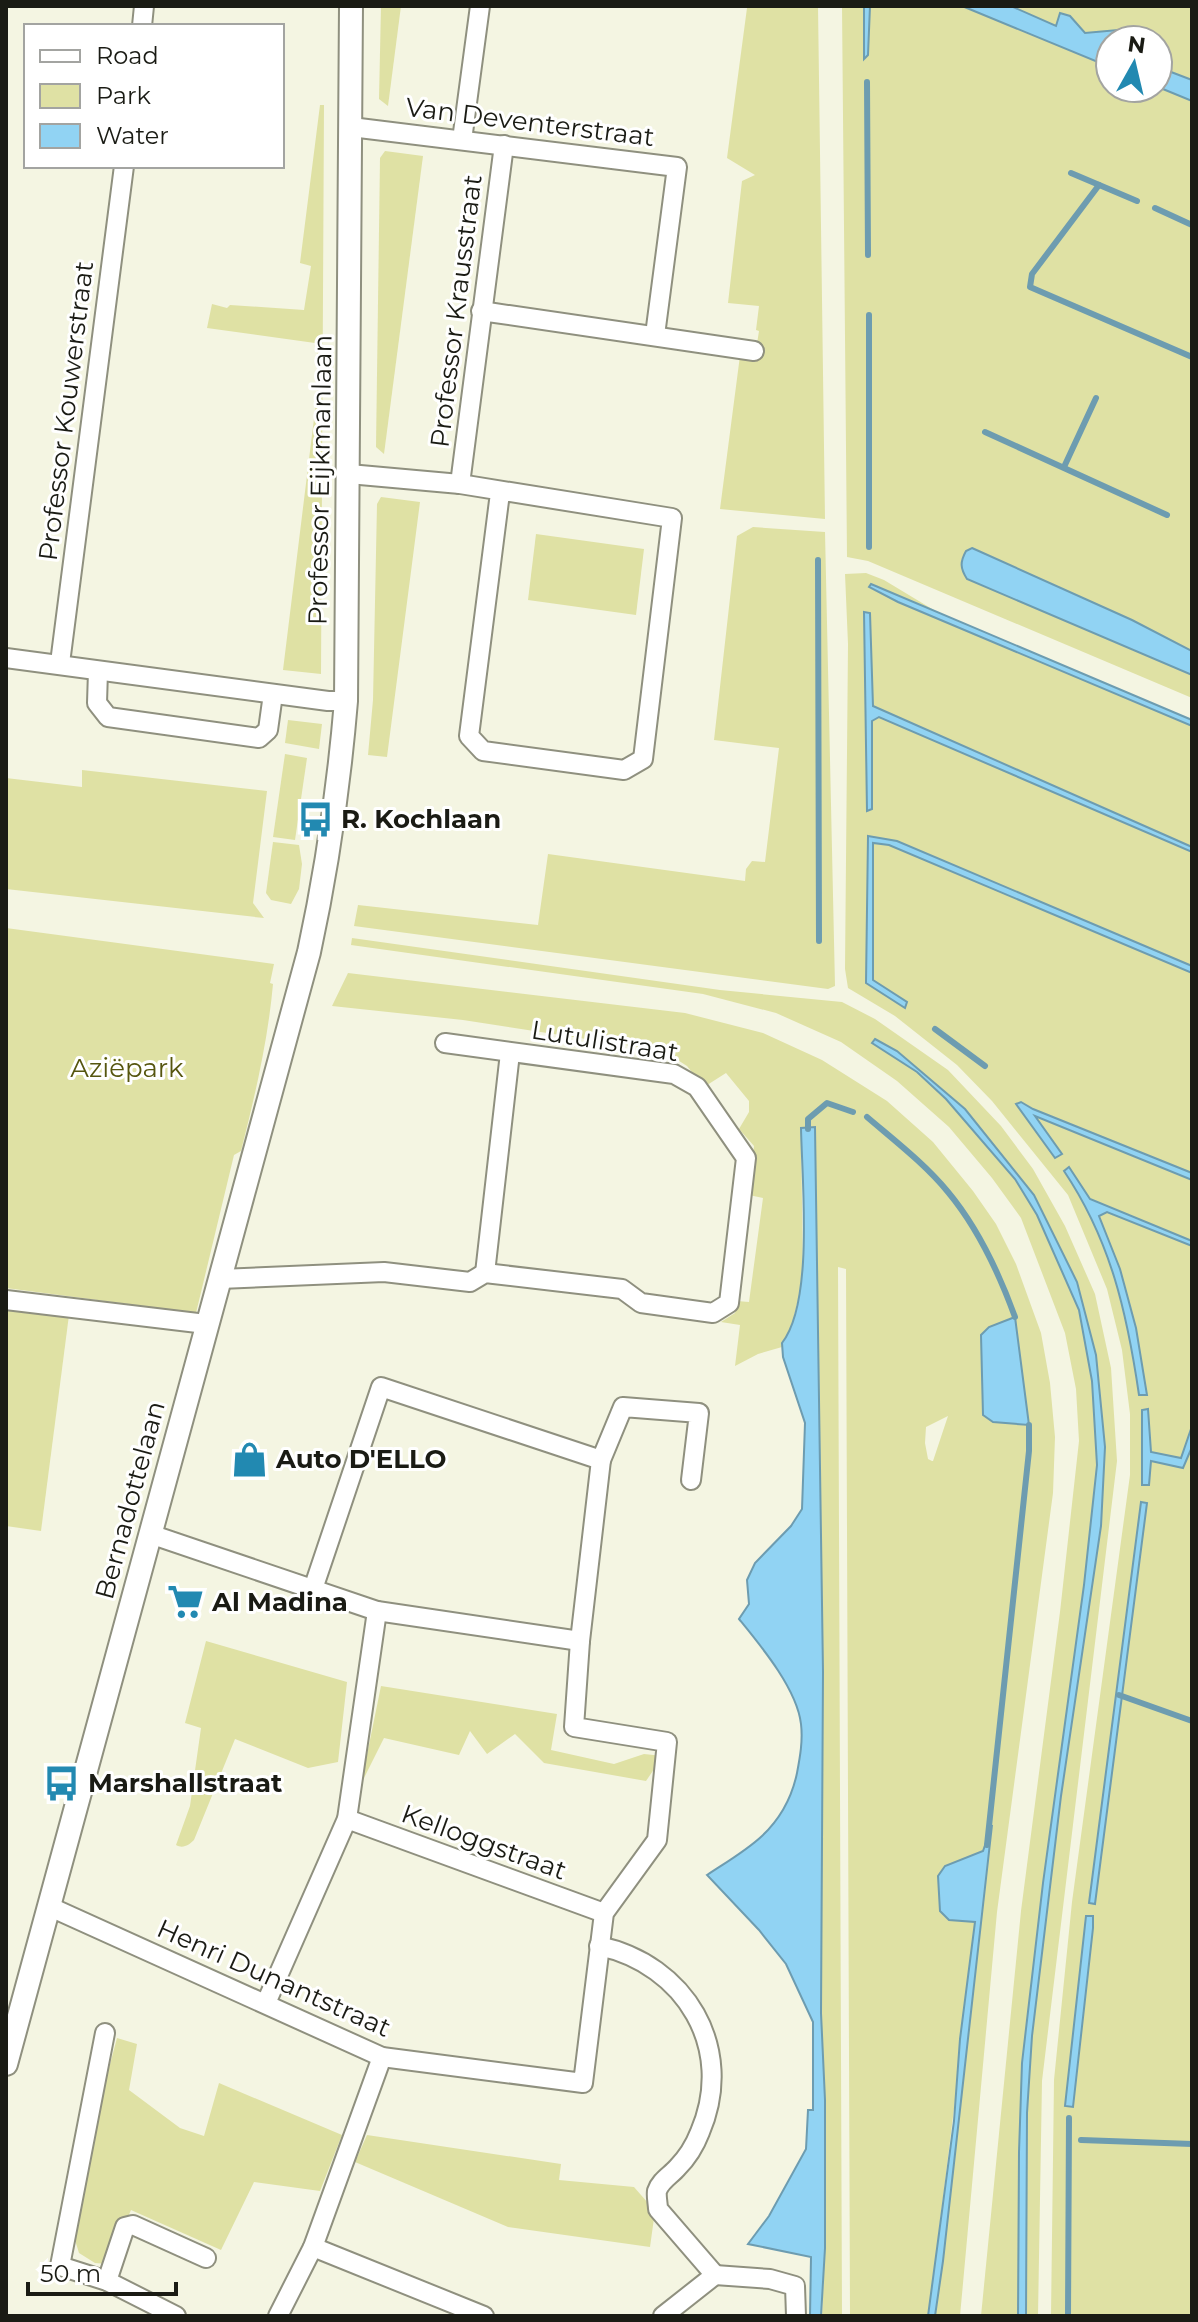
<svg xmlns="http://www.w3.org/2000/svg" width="1198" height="2322" viewBox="0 0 1198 2322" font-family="Montserrat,sans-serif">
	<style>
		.green { fill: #dfe1a4; fill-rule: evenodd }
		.water { fill: #91d3f3; stroke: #6d9cb0; stroke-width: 2 }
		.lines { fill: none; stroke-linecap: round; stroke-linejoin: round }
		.stream { stroke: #6d9cb0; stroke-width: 6 }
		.minor-casing { stroke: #8f907f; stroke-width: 22 }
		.tertiary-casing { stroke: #8f907f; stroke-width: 26 }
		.minor { stroke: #fff; stroke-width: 18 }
		.tertiary { stroke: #fff; stroke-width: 22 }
		.labels { text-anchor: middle; stroke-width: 6; stroke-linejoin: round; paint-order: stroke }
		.street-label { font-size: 26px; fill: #1a1b14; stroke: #fff }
		.poi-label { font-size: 26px; font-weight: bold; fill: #1a1b14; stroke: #fff; text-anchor: start }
		.park-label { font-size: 26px; fill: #56560f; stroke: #fff }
	</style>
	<rect width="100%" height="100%" fill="#f4f5e2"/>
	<g class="green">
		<polygon points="381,6 401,6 388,106 379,99"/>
		<polygon points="742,6 818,6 825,519 720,509 741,348 756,350 759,331 756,330 759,306 728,303 742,181 755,175 727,158 747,8"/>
		<path d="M842,6h350v645l-60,-31 -160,-72 -6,3 -4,8 5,20 225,96v23l-324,-137 -21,-4zM1110,40h48v48h-48z"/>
		<polygon points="320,105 324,105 321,674 283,670 320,370 315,343 207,328 212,304 227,308 230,305 304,310 311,266 300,263"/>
		<polygon points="385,151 423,156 384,454 376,447 380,158"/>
		<polygon points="381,497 420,502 387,757 368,755 373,700 377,504"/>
		<polygon points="753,527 825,532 835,986 828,989 354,926 358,905 538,925 548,854 745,881 746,869 752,861 765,862 779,748 714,740 737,536"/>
		<polygon points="536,534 644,549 636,615 528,600"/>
		<path d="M866,573l18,7 63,38 -76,-34 27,18 294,122v711l-9,32 9,-20v869h-141l3,-236 18,-178 58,-427v-61l-8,-64 -15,-61 -39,-94 -76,-94 -35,-36 -62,-49 -47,-28 -3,-19 3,-325 -3,-70zM1141,1502h5l-51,401 -6,-1zM1086,1916l7,1v11l-21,179 -7,-2z"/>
		<polygon points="288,720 322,724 319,749 285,743"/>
		<polygon points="285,754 307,758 295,840 273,837"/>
		<polygon points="82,770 267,791 253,903 264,918 6,889 6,778 82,787"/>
		<polygon points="273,842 299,845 302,864 299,889 291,904 271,900 266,893"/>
		<path d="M6,928l268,36 -4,19 3,1c-5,56 -18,112 -32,167l-7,4 -38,158 -190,-25z"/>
		<polygon points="352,938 720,990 842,1002 875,1019 948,1070 1001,1126 1033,1169 1065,1226 1095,1294 1111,1368 1117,1461 1042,2081 1038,2316 1026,2316 1027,2113 1032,2036 1061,1796 1101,1526 1105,1447 1096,1355 1077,1282 1034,1195 965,1109 897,1051 875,1039 873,1043 917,1072 946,1099 1015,1179 1037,1215 1079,1310 1092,1381 1097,1465 1084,1585 1043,1883 1022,2063 1019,2152 1018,2316 981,2316 1021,1911 1060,1612 1079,1441 1076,1389 1065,1333 1021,1218 992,1178 949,1127 897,1081 841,1042 776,1013 703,994 351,945"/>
		<path d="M348,973l337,40 78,20 59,27 65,41 46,41 40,49 23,33 20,40 25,69 9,50 5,54 -2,56 -56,419 -37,404h-25l8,-55 48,-431 -8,21c-16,156 -35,310 -55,465h-78l-4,-1047 -8,-2 4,1049h-20l3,-68v-148l-4,-87 2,-341 -8,-544 -14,1 2,151 -13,52 -8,11v4l-24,7 -23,12 5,-41 -19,-3 14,-9 2,-12 12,1 14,-104 -14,-3 5,-49 -15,-17 10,-17v-11l-23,-28 -22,14 -17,-21 -14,-9 -2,-5 -208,-32 -131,-14zM948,1416l-15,45h-1l-4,-2 -3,-16 1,-16z"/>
		<polygon points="6,1307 69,1315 41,1531 6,1526"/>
		<path d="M206,1641l141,41 -9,80 -30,6 -73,-29 -41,101c-5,5 -11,9 -18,5l14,-39 11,-78 -16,-5z"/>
		<polygon points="381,1686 557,1714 551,1750 614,1764 644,1754 663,1756 646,1781 544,1763 515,1734 487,1754 470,1731 459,1755 384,1738 361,1784"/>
		<polygon points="117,2038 137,2044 129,2090 180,2128 204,2136 219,2083 342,2135 320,2191 254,2182 221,2250 131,2210 107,2264 95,2263 79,2253 75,2240 101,2098"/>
		<polygon points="367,2135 561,2164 559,2180 634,2187 655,2211 650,2247 508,2227 355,2162"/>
	</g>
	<g class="water">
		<polygon points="864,6 870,6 868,55 864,59"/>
		<polygon points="962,6 1011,6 1056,26 1060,13 1070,16 1085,33 1118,30 1131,40 1110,40 1110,67"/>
		<polygon points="1158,67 1192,80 1192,101 1158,87"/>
		<path d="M972,548l160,72 60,31v24l-225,-96c-7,-11 -7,-17 -1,-28z"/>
		<polygon points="871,584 1192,720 1192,726 898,602 869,587"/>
		<polygon points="864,612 870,613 873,706 1192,847 1192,852 879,717 872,721 872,809 867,811"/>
		<polygon points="868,836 897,841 1192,966 1192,973 889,845 873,843 873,980 907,1002 905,1008 866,983"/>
		<polygon points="875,1039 897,1051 965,1109 1034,1195 1077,1282 1096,1355 1105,1447 1101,1526 1061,1796 1032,2036 1027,2113 1026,2316 1018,2316 1019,2152 1022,2063 1043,1883 1084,1585 1097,1465 1092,1381 1079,1310 1037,1215 1015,1179 946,1099 917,1072 872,1043"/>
		<polygon points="1021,1102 1033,1109 1192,1173 1192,1180 1035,1116 1062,1154 1055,1158 1016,1104"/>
		<path d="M815,1127l8,545 -2,341 4,87v148l-4,68h-11l1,-59 -63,-13 21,-28 37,-67 2,-39h5v-88l-27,-58 -27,-34 -52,-55c18,-12 39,-24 55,-39 18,-17 30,-39 35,-63 3,-16 6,-32 4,-49 -4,-35 -40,-78 -62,-105l10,-15 -2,-24 8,-17 36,-37 11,-17 3,-86 -22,-66 -1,-14c32,-41 20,-161 19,-215z"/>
		<path d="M1069,1167l21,32 102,42v5l-85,-34 -8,4 21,53 16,59 11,67h-8c-12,-82 -28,-154 -75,-224z"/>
		<polygon points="1015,1317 1029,1425 993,1422 983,1415 981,1335 989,1327"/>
		<polygon points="1148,1409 1151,1452 1181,1458 1192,1426 1192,1447 1183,1468 1151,1461 1149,1485 1142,1485 1142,1410"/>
		<polygon points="1141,1502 1147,1503 1095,1904 1089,1903"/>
		<polygon points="992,1825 943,2261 935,2316 928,2316 954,2121 960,2039 975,1922 949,1920 940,1911 938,1876 945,1866 983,1851"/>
		<polygon points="1086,1916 1093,1916 1093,1928 1073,2107 1065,2106"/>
	</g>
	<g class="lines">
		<g class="stream">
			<polyline points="867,82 868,255"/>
			<polyline points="1071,173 1137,201"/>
			<polyline points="1099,185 1032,274 1030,287 1192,357"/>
			<polyline points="1155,208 1192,225"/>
			<polyline points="869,315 869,547"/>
			<polyline points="985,432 1167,515"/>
			<polyline points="1064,467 1096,398"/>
			<polyline points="818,560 819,941"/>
			<polyline points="935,1029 985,1066"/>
			<path d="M867,1117c28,24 58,47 81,75 30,36 51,81 67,125"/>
			<polyline points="808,1129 808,1119 827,1103 853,1112"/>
			<polyline points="1119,1695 1192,1721"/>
			<polyline points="987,1845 1029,1451 1029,1425"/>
			<polyline points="1081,2140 1192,2144"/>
			<polyline points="1068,2316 1069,2118"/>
		</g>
		<defs>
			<g id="minor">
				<polyline points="142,26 144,6"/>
				<polyline points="351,127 677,167 655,335"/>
				<polyline points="462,140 480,6"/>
				<polyline points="481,311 754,351"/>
				<polyline points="349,474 460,484 672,518 643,759 624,770 483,751 469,736 500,493"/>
				<polyline points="460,484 504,145"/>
				<polyline points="6,658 328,701 346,701"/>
				<polyline points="60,663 124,166"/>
				<polyline points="98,671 97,703 108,717 259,738 268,730 273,694"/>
				<polyline points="485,1273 510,1053"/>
				<polyline points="220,1279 384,1272 470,1282 485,1273 622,1289 641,1303 713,1313 729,1303 746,1158 697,1087 674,1074 445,1043"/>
				<polyline points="6,1300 206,1324"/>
				<polyline points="601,1460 623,1407 699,1413 691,1480"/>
				<polyline points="150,1534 377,1611 580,1641"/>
				<polyline points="347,1819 604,1913"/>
				<polyline points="48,1906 382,2057 583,2083 604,1913 657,1840 667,1742 574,1727 580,1641 601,1460 381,1387 313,1589"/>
				<path d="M599,1946c86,18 137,102 101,186 -5,13 -13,26 -23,36 -6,7 -17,13 -20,23 -1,5 1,13 1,18l57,66"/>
				<polyline points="266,2003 347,1819 377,1611"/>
				<polyline points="105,2033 60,2266 107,2281 176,2316"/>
				<polyline points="313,2247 484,2316"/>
				<polyline points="715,2275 770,2279 795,2286 796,2316"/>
				<polyline points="107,2281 125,2227 133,2225 206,2258"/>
				<polyline points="278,2316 313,2247 382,2057"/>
				<polyline points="663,2316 715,2275"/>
			</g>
			<path id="tertiary" d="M6,2064l303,-1112c18,-83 30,-167 37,-251l5,-695"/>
		</defs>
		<use href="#minor" class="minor-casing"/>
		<use href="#tertiary" class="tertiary-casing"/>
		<use href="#minor" class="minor"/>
		<use href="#tertiary" class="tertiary"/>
	</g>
	<defs>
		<symbol id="bus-bare" viewBox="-9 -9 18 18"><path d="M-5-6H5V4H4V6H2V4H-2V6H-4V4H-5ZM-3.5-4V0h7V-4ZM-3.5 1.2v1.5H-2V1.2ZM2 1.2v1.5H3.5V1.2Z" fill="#2289b1" stroke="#fff" stroke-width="2.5" paint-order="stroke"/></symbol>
		<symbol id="shop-bare" viewBox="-9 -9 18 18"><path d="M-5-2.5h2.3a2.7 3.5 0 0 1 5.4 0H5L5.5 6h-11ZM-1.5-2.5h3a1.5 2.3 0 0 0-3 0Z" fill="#2289b1" stroke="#fff" stroke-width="2.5" paint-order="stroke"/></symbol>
		<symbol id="supermarket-bare" viewBox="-9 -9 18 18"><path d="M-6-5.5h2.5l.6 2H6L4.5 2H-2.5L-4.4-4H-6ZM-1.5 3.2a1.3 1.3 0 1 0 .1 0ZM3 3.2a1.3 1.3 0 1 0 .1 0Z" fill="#2289b1" stroke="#fff" stroke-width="2.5" paint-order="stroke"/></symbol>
	</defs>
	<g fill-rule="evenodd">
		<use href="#bus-bare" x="290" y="794" width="51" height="51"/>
		<use href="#shop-bare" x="224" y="1434" width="51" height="51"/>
		<use href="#supermarket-bare" x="160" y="1576" width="51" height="51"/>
		<use href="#bus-bare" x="36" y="1758" width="51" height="51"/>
	</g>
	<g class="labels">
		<g class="street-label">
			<text transform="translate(530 122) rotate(7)" y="9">Van Deventerstraat</text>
			<text transform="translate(456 311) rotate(-83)" y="9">Professor Krausstraat</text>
			<text transform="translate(66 411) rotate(-83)" y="9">Professor Kouwerstraat</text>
			<text transform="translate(320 480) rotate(-89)" y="9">Professor Eijkmanlaan</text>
			<text transform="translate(605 1041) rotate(9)" y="9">Lutulistraat</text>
			<text transform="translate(130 1500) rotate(-75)" y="9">Bernadottelaan</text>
			<text transform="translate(484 1842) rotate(20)" y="9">Kelloggstraat</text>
			<text transform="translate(274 1978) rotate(24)" y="9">Henri Dunantstraat</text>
		</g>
		<g class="poi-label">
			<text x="341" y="828">R. Kochlaan</text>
			<text x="276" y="1468">Auto D'ELLO</text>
			<text x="212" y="1611">Al Madina</text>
			<text x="88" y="1792">Marshallstraat</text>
		</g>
		<g class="park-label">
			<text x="127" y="1077">Aziëpark</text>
		</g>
	</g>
	<rect width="1198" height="2322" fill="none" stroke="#1a1b14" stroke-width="16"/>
	<rect x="24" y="24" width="260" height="144" fill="#ffffff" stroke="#a3a4a1" stroke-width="2"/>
	<rect x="40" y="50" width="40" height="12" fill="#ffffff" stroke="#a3a4a1" stroke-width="2"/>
	<text x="96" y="64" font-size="24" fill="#1a1b14">Road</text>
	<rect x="40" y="84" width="40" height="24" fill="#dfe1a4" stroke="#a3a4a1" stroke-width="2"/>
	<text x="96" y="104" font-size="24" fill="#1a1b14">Park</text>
	<rect x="40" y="124" width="40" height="24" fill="#91d3f3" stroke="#a3a4a1" stroke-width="2"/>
	<text x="96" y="144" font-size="24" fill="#1a1b14">Water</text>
	<g transform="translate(1134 64) rotate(8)"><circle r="38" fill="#ffffff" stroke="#a3a4a1" stroke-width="2"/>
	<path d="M0-6L14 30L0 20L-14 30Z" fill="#2289b1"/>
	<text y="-12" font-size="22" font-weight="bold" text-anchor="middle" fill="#1a1b14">N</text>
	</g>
	<path d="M28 2282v12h148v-12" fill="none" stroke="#1a1b14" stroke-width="4"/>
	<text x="40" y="2282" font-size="24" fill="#1a1b14" stroke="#ffffff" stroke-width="6" paint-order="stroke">50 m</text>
</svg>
